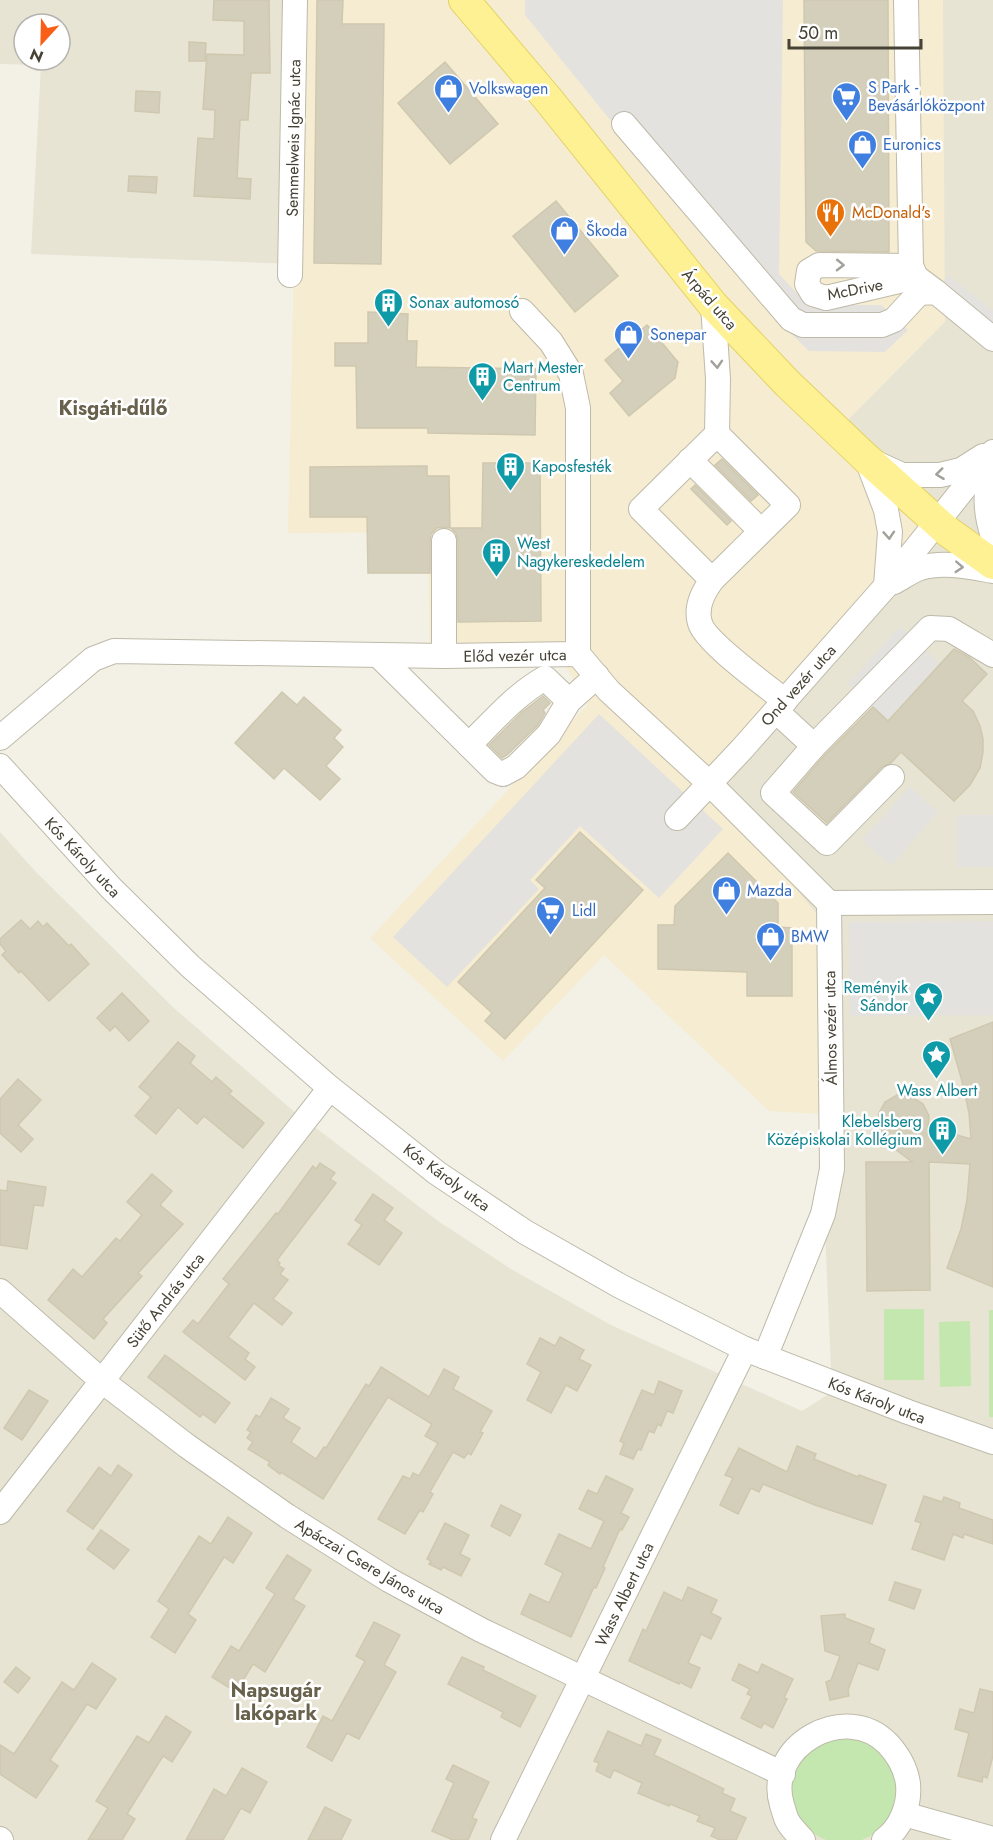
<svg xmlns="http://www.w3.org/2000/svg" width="993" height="1840" viewBox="0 0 993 1840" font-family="Jost,sans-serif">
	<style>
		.residential { fill: #e7e4d4; fill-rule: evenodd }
		.commercial { fill: #f5ecd1 }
		.green { fill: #c4e7af }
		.parking { fill: #e4e2de }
		.building { fill: #d4cfbb; stroke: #cfc8af; stroke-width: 1.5 }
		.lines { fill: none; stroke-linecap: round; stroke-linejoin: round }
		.minor-casing { stroke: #bebaa9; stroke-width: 26 }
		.major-casing { stroke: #e3d264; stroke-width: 32 }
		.minor { stroke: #fff; stroke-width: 24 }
		.major { stroke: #fdf194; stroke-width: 30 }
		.oneway { stroke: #a2a09a }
		.labels { text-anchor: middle; stroke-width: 5; stroke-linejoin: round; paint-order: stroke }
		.shop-label { font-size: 16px; fill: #366cbe; stroke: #fff; text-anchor: start }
		.street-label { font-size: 16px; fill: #464235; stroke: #fff }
		.food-label { font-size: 16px; fill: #c56008; stroke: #fff; text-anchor: start }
		.culture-label { font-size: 16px; fill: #0d838f; stroke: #fff; text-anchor: start }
		.quarter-label { font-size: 20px; font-weight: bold; fill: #68624d; stroke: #fff }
	</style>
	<rect width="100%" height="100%" fill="#f3f1e6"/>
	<g class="residential">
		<path d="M0,0h294l-2,264 -261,-10 10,-189 -41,-1zM24,24h36v36h-36z"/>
		<polygon points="465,0 993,0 993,1840 0,1840 0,832 36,872 175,1009 291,1109 438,1221 511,1269 611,1325 802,1411 832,1392 820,1114 709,783"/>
	</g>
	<g class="commercial">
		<polygon points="294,0 456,0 706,308 934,524 709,783 816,913 820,1114 769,1111 604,955 503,1061 370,938 588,704 558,654 430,656 427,532 288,533 293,306"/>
		<polygon points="461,0 943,0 945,322 837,431"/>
	</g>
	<g class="green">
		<rect x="884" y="1309" width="40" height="71"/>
		<rect x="989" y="1310" width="4" height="107"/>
		<polygon points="970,1321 971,1386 940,1387 939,1322"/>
		<circle cx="844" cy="1790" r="53"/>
	</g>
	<g class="parking">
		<polygon points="525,0 783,0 779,274 808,305 881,305 908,330 885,352 809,351 779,322 706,238 525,15"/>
		<polygon points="948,275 993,311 993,339 936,292"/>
		<polygon points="900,627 940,664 888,721 848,684"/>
		<polygon points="599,714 723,829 659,898 580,826 530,880 539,889 447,987 393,937"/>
		<polygon points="910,787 938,812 891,866 862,840"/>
		<rect x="957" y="815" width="36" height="52"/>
		<polygon points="993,921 993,1015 850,1016 849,922"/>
	</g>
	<g class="building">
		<polygon points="214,0 269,0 270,73 251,73 248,120 240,120 237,178 251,179 250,199 194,196 198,138 214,139 215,110 203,109 207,54 244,55 244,21 213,20"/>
		<polygon points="317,0 343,0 342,24 384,24 381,264 314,263"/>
		<polygon points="804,0 888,0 889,252 816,251 806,242"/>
		<polygon points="189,42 206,43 205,61 189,61"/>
		<polygon points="445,62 498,124 450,164 398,103"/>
		<polygon points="136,91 160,92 159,113 135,111"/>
		<polygon points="129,176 157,177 156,193 128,191"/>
		<polygon points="556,201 618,276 575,312 513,236"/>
		<polygon points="368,312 408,314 407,341 417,341 416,367 536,369 535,435 428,433 428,428 357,428 356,366 335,366 335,343 368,343"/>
		<polygon points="647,325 678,362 675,378 629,416 610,393 623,381 605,360"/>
		<polygon points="722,459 758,495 751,501 715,465"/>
		<polygon points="483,463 540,463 541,621 458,622 458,541 456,533 451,528 445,527 437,528 431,534 430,541 430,573 368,573 367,517 310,517 310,467 427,466 427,476 449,476 450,528 482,528"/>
		<polygon points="695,485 731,521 727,525 691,489"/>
		<polygon points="954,649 969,657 987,674 962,701 973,711 980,726 983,739 983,752 980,768 970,785 954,801 901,752 891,763 882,767 827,823 793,792 824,756 873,707 888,721"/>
		<polygon points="282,692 297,705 304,697 341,730 334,738 343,747 326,766 340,779 320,800 284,768 274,779 235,743"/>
		<polygon points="543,696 550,703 543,710 545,713 538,725 507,755 502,758 489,745 522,712"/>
		<polygon points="580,832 643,890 505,1039 485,1021 492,1013 458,982 545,888 536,880"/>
		<polygon points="728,853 778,903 778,927 792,928 792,996 747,996 747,972 658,969 658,925 674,925 675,906"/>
		<polygon points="21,920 30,929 38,921 43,927 47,923 69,946 71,944 89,964 49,1001 21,971 19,973 2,955 6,951 0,944 0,939"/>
		<polygon points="122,993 149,1021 129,1041 115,1026 110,1031 97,1018"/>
		<polygon points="993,1022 993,1287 947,1268 961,1229 967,1200 970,1164 929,1162 930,1290 867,1291 866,1162 912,1162 882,1139 877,1125 879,1113 885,1102 897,1095 912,1097 923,1104 929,1116 928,1127 971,1139 969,1113 962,1081 950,1039"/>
		<polygon points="178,1042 195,1056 190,1063 212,1082 216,1077 232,1091 229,1094 264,1123 243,1148 204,1116 197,1124 178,1107 156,1134 135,1116 151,1097 139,1087"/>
		<polygon points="18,1079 41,1100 18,1125 33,1139 21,1152 0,1133 0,1099"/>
		<polygon points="320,1163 335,1173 330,1179 336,1183 277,1260 280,1263 278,1265 284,1269 280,1274 288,1280 273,1299 292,1313 282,1325 254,1303 228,1337 249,1353 245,1359 255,1367 245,1380 183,1332 193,1320 198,1324 229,1284 223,1279 276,1213 278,1214 313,1166 316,1169"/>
		<polygon points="152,1174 172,1191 160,1205 183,1224 138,1273 142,1276 103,1319 107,1323 94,1339 48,1300 73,1269 82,1277 116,1238 120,1241 142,1215 127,1202"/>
		<polygon points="8,1181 46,1187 43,1206 34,1205 27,1249 0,1245 0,1190 7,1191"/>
		<polygon points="373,1194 393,1208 384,1220 402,1233 379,1265 348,1244 362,1225 355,1220"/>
		<polygon points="560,1337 584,1350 579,1359 591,1365 577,1391 566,1385 551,1413 527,1400 541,1372 527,1364 540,1338 555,1346"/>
		<polygon points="165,1355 230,1403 215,1423 203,1414 200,1417 148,1377"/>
		<polygon points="381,1367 429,1397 444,1369 459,1377 453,1389 492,1411 480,1432 483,1433 471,1455 468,1453 464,1458 453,1452 430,1492 433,1494 423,1512 420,1510 405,1534 378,1519 403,1476 410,1479 413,1473 419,1476 438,1443 425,1436 432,1424 388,1397 323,1499 281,1472 280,1474 268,1465 270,1462 248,1449 253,1442 247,1438 251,1432 247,1430 256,1415 260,1417 271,1398 289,1409 283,1418 300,1428 291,1442 316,1459 324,1447 326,1448 366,1384 369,1386"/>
		<polygon points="659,1381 682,1391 673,1413 667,1411 661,1426 658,1424 654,1433 649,1431 641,1450 638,1449 633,1459 620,1454 624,1443 620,1441 642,1390 654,1395"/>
		<polygon points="29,1390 48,1401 22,1440 4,1428"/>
		<polygon points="797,1446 816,1454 814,1459 858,1477 859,1475 886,1485 872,1524 815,1505 763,1484 759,1492 751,1488 738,1514 720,1505 733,1478 725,1475 739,1448 787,1472"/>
		<polygon points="118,1465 132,1475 93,1529 67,1511 99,1467 111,1476"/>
		<polygon points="606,1476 633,1489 621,1513 629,1517 622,1530 620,1529 603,1567 605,1568 596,1588 594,1587 571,1637 521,1614 530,1594 549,1603 563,1573 545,1564 559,1534 591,1549 604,1521 579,1509 588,1490 597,1494"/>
		<polygon points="924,1496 942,1502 944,1497 960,1503 959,1508 993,1520 993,1544 964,1534 963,1538 953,1534 944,1560 912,1549 921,1523 915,1521"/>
		<polygon points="501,1505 521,1515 510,1536 491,1526"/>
		<polygon points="228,1517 252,1533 233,1563 224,1557 188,1614 196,1620 175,1653 151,1637 169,1609 158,1601 199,1536 211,1544"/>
		<polygon points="445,1523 469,1535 460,1554 470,1559 461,1576 443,1567 441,1570 429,1564 431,1561 427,1559"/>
		<polygon points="101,1530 129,1550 114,1569 87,1549"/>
		<polygon points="287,1555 311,1570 293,1599 305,1606 265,1672 253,1664 236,1692 212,1677 231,1646 239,1651 275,1594 266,1588"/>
		<polygon points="895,1582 921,1590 914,1609 889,1600"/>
		<polygon points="688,1587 717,1600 711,1613 721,1618 711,1639 701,1634 688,1663 700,1668 691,1688 680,1682 679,1684 629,1661 643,1629 646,1631 664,1592 682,1601"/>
		<polygon points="845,1614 845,1618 874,1629 869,1643 885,1650 878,1670 858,1663 848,1690 849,1696 830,1700 826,1682 831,1680 840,1656 825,1651 821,1616"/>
		<polygon points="374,1622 400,1635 384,1665 396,1672 359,1739 347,1733 332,1761 307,1747 323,1716 332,1721 365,1661 356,1656"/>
		<polygon points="462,1657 484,1667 483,1670 536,1696 520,1727 501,1717 503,1712 448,1684"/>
		<polygon points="92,1663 116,1679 96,1709 87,1704 50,1760 58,1766 36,1798 0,1774 0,1745 14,1754 62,1682 74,1690"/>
		<polygon points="739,1664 758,1673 762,1664 793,1679 784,1698 787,1699 773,1728 764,1723 761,1728 741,1718 752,1696 747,1694 750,1689 732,1680"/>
		<polygon points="16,1667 30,1678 18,1693 4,1682"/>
		<polygon points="980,1689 993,1692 993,1756 987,1778 983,1776 982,1782 958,1776 969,1733 955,1729 960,1709 974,1713"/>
		<polygon points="166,1716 191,1732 172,1762 163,1756 127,1814 135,1819 122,1840 88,1840 108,1808 96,1801 137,1736 149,1743"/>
		<polygon points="608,1731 641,1746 646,1734 661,1740 654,1755 724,1789 722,1793 735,1799 730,1811 746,1818 736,1840 720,1840 711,1836 715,1828 697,1821 700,1816 670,1804 669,1806 638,1793 642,1783 614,1770 610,1778 596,1771 599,1763 594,1761"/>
		<polygon points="453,1765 489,1782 472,1818 477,1820 468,1840 453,1840 432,1831 454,1783 446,1779"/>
		<polygon points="242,1768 267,1782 250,1813 241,1808 223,1840 186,1840 214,1789 226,1796"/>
		<polygon points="325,1807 351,1820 341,1840 308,1840"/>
	</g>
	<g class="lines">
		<defs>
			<g id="minor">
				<polyline points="906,0 911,266 916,277 936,292"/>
				<polyline points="624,124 791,319 803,325 882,325 894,320 919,293 936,292 993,339"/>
				<polyline points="911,266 819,265 809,271 807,284 813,294 826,298 916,277"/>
				<polyline points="290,275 295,0"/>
				<polyline points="713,305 718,379 717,434"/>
				<polyline points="522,311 551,342 571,374 578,408 578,654"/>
				<path d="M993,457c-7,29 -10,50 0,79"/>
				<polyline points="690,460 761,531"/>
				<polyline points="867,460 886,510 890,532 886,586"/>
				<polyline points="878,464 902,475 940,475 961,470 983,456"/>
				<path d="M712,580l-71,-71 76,-75 71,71 -76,75c-9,12 -17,27 -12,43 5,19 67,63 85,78"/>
				<path d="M894,582c8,-4 17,-11 26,-14 23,-7 50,-1 73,3"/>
				<polyline points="578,654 609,691 709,783 829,903 993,902"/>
				<polyline points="378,655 495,771 503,774 516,767 549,734 569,701 597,676"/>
				<polyline points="444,656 444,541"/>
				<polyline points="776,711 814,746 773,793 827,843 892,777"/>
				<polyline points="0,738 93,659 114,651 444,656 578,654"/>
				<path d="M469,745c24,-24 46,-50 76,-67l24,23"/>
				<polyline points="814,746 930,628 949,629 993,655"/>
				<polyline points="0,766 111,888 190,966 330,1088 437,1173 525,1232 620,1286 745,1349 908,1412 993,1442"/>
				<polyline points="677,818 742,749 886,586 993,452"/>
				<polyline points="0,1291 102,1381 187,1446 287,1516 389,1580 481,1630 783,1774"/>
				<polyline points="765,1357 823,1214 832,1169 829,903"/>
				<polyline points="0,1512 330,1088"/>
				<polyline points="904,1814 993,1839"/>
				<polyline points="0,1839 1,1840"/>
				<polyline points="503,1840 745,1349"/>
				<path d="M803,1840c-5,-6 -11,-11 -15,-18 -3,-5 -4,-11 -6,-17 -18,-59 64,-105 106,-61 11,12 18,24 20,40 2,21 -7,44 -24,56"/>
			</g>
			<polyline id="major" points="464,0 547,98 713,305 787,383 867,459 947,531 993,564"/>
		</defs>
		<use href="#minor" class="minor-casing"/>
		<use href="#major" class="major-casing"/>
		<use href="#minor" class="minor"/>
		<use href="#major" class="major"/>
	</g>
	<defs><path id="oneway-chevron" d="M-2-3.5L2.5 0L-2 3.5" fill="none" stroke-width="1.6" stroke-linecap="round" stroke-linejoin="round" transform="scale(1.5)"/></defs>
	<g class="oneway">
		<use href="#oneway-chevron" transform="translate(840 265) rotate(1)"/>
		<use href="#oneway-chevron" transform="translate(717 364) rotate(86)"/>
		<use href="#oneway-chevron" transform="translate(940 474) rotate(173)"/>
		<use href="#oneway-chevron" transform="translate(889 535) rotate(86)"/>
		<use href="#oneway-chevron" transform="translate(959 567) rotate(3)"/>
	</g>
	<defs>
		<symbol id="shop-pin" viewBox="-11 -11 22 30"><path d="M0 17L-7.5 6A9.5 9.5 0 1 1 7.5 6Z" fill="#3f7fe0" stroke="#fff"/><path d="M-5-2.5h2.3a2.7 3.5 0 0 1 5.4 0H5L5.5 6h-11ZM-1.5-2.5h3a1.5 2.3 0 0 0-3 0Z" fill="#fff"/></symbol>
		<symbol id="supermarket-pin" viewBox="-11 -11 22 30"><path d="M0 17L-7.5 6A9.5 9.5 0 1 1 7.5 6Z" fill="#3f7fe0" stroke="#fff"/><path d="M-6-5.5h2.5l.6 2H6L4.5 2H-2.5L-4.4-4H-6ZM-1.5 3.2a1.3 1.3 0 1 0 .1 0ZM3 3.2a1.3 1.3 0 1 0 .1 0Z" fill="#fff"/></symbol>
		<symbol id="restaurant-pin" viewBox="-11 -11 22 30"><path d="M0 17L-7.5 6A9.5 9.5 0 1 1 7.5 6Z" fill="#e8710a" stroke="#fff"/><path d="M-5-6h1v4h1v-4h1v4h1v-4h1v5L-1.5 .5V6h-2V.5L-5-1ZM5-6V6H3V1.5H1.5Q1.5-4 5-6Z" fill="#fff"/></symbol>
		<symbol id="building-pin" viewBox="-11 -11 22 30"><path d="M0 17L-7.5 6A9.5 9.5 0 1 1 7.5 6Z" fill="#0f9aa8" stroke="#fff"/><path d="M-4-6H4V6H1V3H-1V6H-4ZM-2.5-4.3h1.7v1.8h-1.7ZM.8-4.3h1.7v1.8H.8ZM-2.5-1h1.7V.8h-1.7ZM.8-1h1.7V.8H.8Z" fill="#fff"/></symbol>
		<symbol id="sight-pin" viewBox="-11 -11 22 30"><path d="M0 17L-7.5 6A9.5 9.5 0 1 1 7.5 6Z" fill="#0f9aa8" stroke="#fff"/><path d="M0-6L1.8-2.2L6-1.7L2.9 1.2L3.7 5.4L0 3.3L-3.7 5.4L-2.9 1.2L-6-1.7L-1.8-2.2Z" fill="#fff"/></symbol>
	</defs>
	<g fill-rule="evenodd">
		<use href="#shop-pin" x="432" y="72" width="33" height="45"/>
		<use href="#supermarket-pin" x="830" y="80" width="33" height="45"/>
		<use href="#shop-pin" x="846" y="128" width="33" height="45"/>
		<use href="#restaurant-pin" x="814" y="196" width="33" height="45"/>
		<use href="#shop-pin" x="548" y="214" width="33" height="45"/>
		<use href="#building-pin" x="372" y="286" width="33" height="45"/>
		<use href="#shop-pin" x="612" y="318" width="33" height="45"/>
		<use href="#building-pin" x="466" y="360" width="33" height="45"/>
		<use href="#building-pin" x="494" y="450" width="33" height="45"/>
		<use href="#building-pin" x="480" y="536" width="33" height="45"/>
		<use href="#shop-pin" x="710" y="874" width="33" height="45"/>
		<use href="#supermarket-pin" x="534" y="894" width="33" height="45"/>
		<use href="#shop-pin" x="754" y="920" width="33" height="45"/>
		<use href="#sight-pin" x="912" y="980" width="33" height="45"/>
		<use href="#sight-pin" x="920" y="1038" width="33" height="45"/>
		<use href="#building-pin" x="926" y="1114" width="33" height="45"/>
	</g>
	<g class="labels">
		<g class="shop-label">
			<text x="868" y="93">S Park -<tspan x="868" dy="18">Bevásárlóközpont</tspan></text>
			<text x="469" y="94">Volkswagen</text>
			<text x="883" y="150">Euronics</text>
			<text x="586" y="236">Škoda</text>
			<text x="650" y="340">Sonepar</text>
			<text x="747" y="896">Mazda</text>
			<text x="572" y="916">Lidl</text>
			<text x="791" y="942">BMW</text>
		</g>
		<g class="street-label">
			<text transform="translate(293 138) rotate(-89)" y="6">Semmelweis Ignác utca</text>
			<text transform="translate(855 289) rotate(-11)" y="6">McDrive</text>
			<text transform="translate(710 299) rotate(49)" y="6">Árpád utca</text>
			<text transform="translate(515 655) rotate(-1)" y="6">Előd vezér utca</text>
			<text transform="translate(798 685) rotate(-48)" y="6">Ond vezér utca</text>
			<text transform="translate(83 857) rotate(47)" y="6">Kós Károly utca</text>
			<text transform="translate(830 1028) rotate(-91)" y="6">Álmos vezér utca</text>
			<text transform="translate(447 1177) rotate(36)" y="6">Kós Károly utca</text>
			<text transform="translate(165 1300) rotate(-52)" y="6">Sütő András utca</text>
			<text transform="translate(877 1400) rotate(21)" y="6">Kós Károly utca</text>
			<text transform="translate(370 1566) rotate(31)" y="6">Apáczai Csere János utca</text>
			<text transform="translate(624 1594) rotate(-64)" y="6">Wass Albert utca</text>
		</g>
		<g class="food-label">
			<text x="852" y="218">McDonald's</text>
		</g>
		<g class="culture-label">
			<text x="409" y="308">Sonax automosó</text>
			<text x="503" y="373">Mart Mester<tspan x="503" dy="18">Centrum</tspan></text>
			<text x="532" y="472">Kaposfesték</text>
			<text x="517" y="549">West<tspan x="517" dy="18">Nagykereskedelem</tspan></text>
			<text x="908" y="993" text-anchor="end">Reményik<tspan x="908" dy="18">Sándor</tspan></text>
			<text x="937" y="1096" text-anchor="middle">Wass Albert</text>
			<text x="922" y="1127" text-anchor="end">Klebelsberg<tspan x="922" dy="18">Középiskolai Kollégium</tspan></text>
		</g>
		<g class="quarter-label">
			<text x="113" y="415">Kisgáti-dűlő</text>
			<text x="276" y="1697">Napsugár<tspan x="276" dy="23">lakópark</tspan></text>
		</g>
	</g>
	<g transform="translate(42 42) rotate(202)"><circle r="28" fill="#ffffff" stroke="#b5b3ae" stroke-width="1.5"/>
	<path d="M0-4.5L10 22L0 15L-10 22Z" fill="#f95f17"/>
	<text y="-9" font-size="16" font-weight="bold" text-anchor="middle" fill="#464235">N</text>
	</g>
	<path d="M789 39v9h132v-9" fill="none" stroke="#464235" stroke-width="3"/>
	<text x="798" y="39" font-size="18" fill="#464235" stroke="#ffffff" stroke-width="4.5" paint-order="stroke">50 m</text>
</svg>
